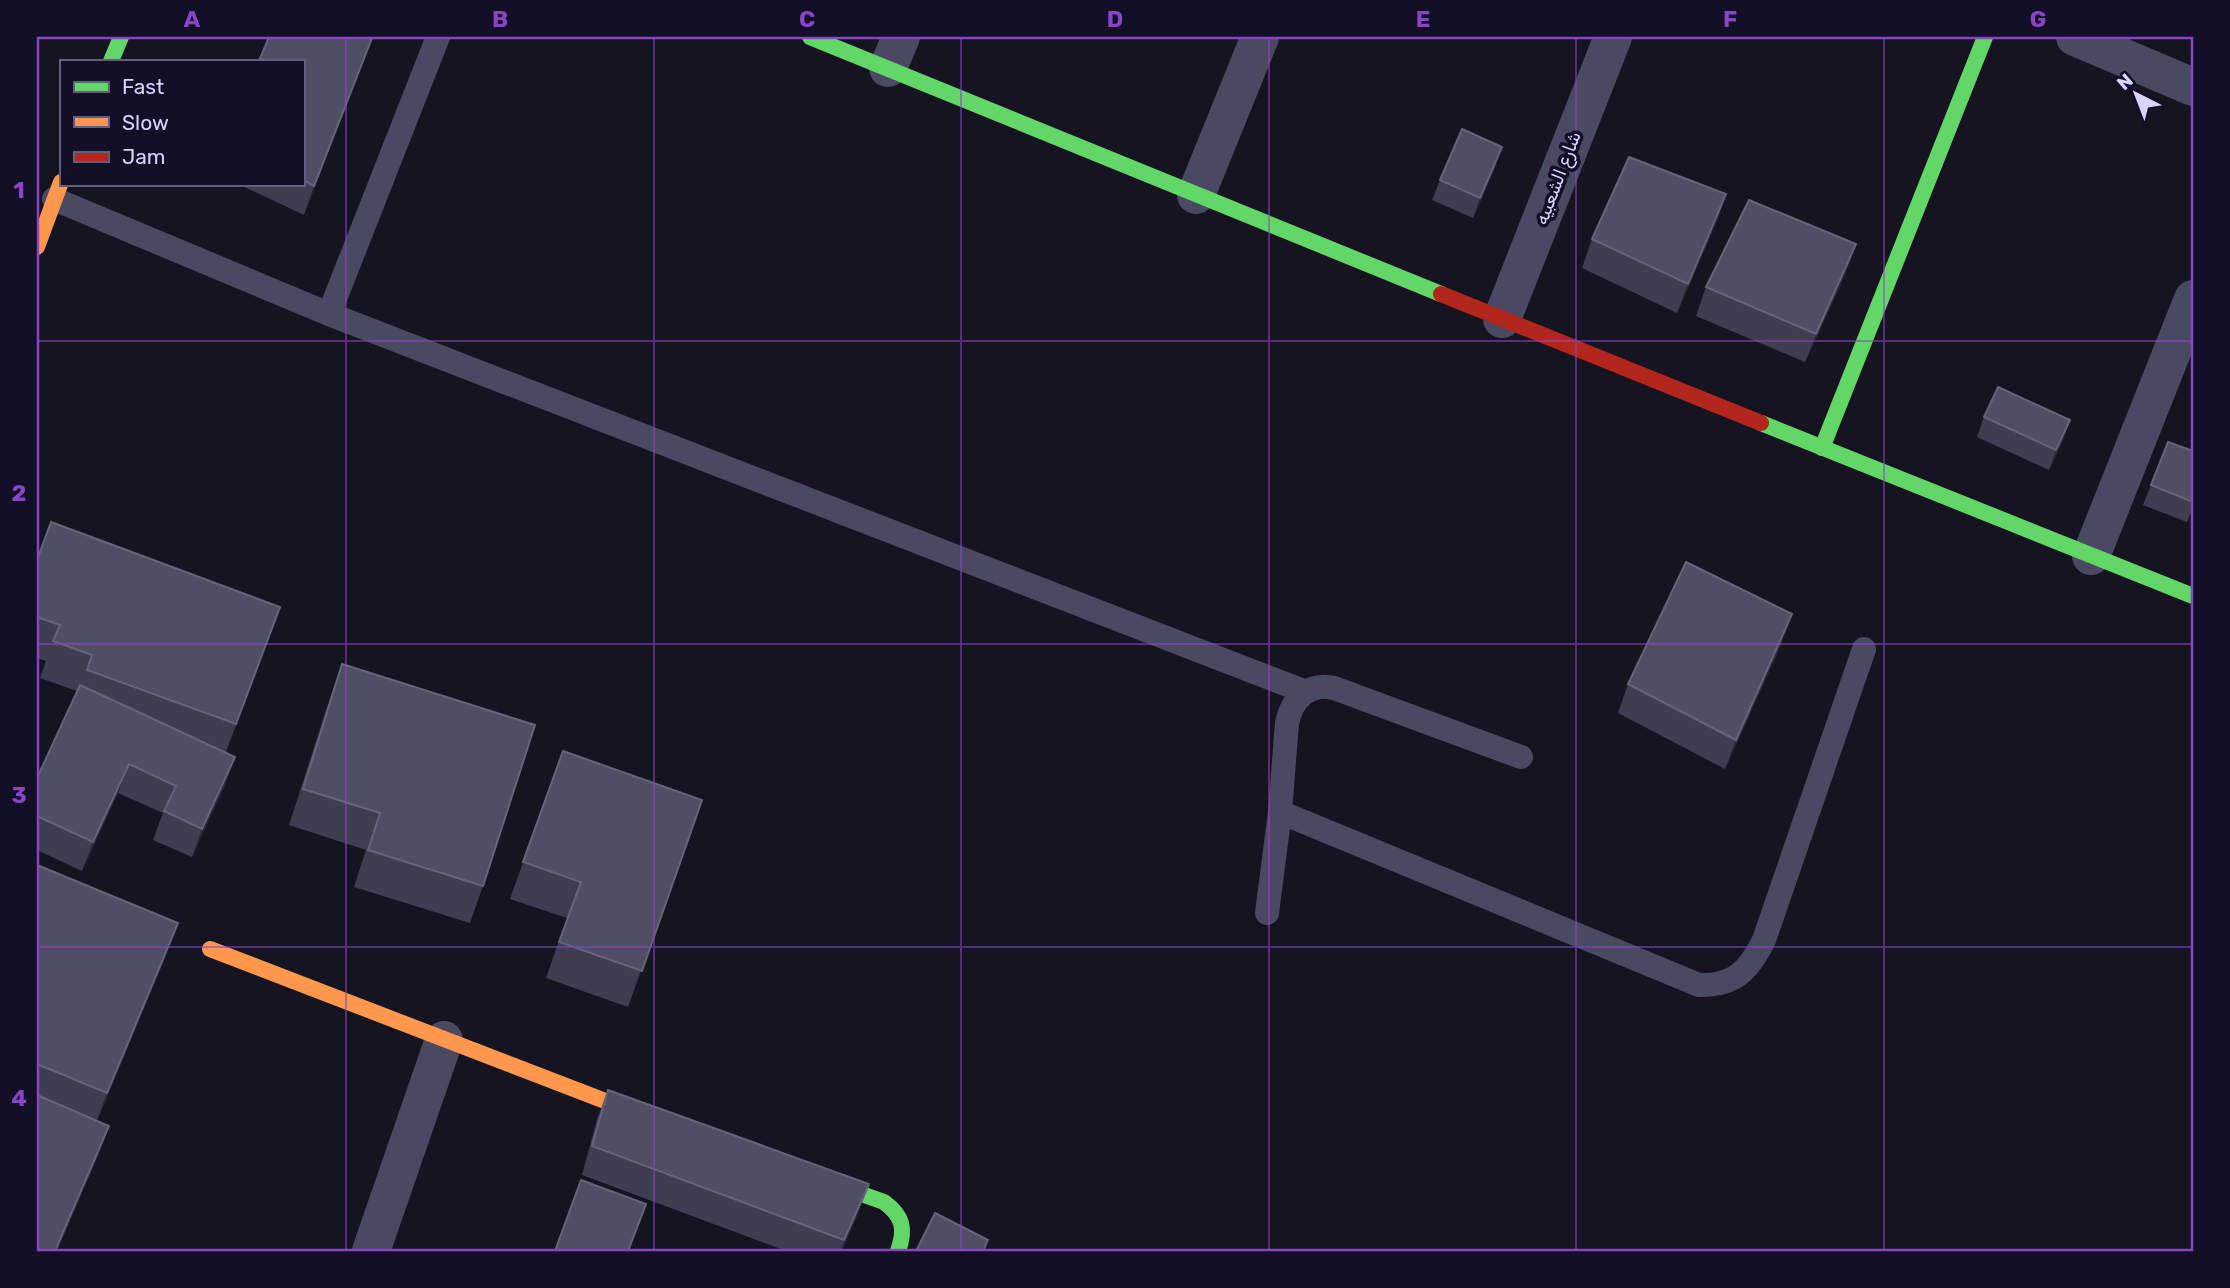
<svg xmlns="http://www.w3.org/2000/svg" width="2230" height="1288" viewBox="0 0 2230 1288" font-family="Rubik,'Noto Naskh Arabic',sans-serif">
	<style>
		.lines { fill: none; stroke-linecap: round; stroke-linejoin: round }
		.lane { stroke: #4a4962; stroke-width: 24 }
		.street { stroke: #4a4962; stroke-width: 38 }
		.fast { stroke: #63d668; stroke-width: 16 }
		.slow { stroke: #ff974d; stroke-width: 16 }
		.jam { stroke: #b3261e; stroke-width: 16 }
		.wall { fill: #403d50 }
		.shaded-wall { fill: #282635 }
		.building { fill: #504e63; stroke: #66637b; stroke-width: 2 }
		.grid { fill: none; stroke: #8945c9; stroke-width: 2; stroke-opacity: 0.55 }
		.labels { text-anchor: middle; stroke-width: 7; stroke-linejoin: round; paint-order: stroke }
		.street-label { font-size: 18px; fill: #d9d4ff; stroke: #130f26 }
		.neatline { fill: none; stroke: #8945c9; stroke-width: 2.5 }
		.grid-label { font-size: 23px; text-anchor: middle; font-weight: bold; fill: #8945c9 }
	</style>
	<rect width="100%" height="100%" fill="#161421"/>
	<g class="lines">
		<g class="lane">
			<polyline points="54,199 329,314 1306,692"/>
			<polyline points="329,314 438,37"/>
			<path d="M1280,812l419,173c36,1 50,-15 65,-45l100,-291"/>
			<path d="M1267,913l13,-101 7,-89c5,-24 22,-41 47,-35l187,69"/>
		</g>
		<g class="street">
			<polyline points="2075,37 2193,87"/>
			<polyline points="888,68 901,37"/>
			<polyline points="1196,195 1260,37"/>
			<polyline points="1502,319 1613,37"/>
			<polyline points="2091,556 2193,299"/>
			<polyline points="371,1251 444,1040"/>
		</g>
		<g class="fast">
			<polyline points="810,37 1441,294"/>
			<polyline points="111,61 121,37"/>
			<polyline points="1761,423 2193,596"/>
			<polyline points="1822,448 1985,37"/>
			<path d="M814,1177l70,25c19,14 22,27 14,49"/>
		</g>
		<g class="slow">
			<polyline points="37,247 61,182"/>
			<polyline points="210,949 652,1119"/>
		</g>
		<polyline class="jam" points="1441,294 1761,423"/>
	</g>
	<g class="wall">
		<polygon points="303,61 361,66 304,215 238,184 303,184"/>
		<polygon points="1495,167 1473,218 1432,200 1440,180"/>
		<polygon points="1726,194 1716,223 1677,313 1582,268 1592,239"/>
		<polygon points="1846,273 1805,362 1696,316 1706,287"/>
		<polygon points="1984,417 2070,420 2063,440 2049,470 1977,437"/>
		<polygon points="2193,451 2193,507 2187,522 2143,505 2151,485"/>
		<polygon points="37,560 280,607 226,752 225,785 192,857 153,840 163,813 118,793 82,871 37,850 37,778 77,691 40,678 46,661 37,658"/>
		<polygon points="1782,643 1725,769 1618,713 1628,684"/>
		<polygon points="342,664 483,886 470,923 354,887 366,850 289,825 329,701"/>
		<polygon points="563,751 702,800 628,1007 546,978 567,918 510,899"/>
		<polygon points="37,865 164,960 97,1121 109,1126 98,1155 57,1251 37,1251"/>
		<polygon points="608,1090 858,1213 842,1251 786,1251 582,1175 597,1119"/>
	</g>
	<g class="shaded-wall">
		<polygon points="372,38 361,66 304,215 314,186"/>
		<polygon points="1502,147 1495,167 1473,218 1480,198"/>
		<polygon points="1726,194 1716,223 1677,313 1688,284"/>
		<polygon points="1856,244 1846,273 1805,362 1816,334"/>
		<polygon points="2070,420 2063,440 2049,470 2056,450"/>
		<polygon points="1792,614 1782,643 1725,769 1736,740"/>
		<polygon points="235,757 225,785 192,857 202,829"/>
		<polygon points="129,764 118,793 82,871 93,842"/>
		<polygon points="178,923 164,960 93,1130 107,1093"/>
		<polygon points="109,1126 98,1155 57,1251 55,1251"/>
		<polygon points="869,1184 858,1213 842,1251 840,1251"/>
	</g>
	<g class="building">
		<polygon points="269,37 372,38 314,186 303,180 303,61 259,61"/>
		<polygon points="1462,129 1502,147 1480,198 1440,180"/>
		<polygon points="1629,157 1726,194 1688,284 1592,239"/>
		<polygon points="1749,200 1856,244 1816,334 1706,287"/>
		<polygon points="1998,387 2070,420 2056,450 1984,417"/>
		<polygon points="2168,442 2193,451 2193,502 2151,485"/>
		<polygon points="51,522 280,607 236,724 87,670 92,655 53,641 60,625 37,617 37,560"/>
		<polygon points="1686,562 1792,614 1736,740 1628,684"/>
		<polygon points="342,664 535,725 483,886 368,850 380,813 303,789"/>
		<polygon points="80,685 235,757 202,829 164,811 176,786 129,764 93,842 37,816 37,778"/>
		<polygon points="563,751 702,800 642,971 559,942 581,882 523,862"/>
		<polygon points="37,865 178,923 107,1093 37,1064"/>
		<polygon points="608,1090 869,1184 844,1240 592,1146"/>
		<polygon points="37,1095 109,1126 55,1251 37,1251"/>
		<polygon points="581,1180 646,1204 628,1251 555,1251"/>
		<polygon points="935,1213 988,1240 983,1251 916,1251"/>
	</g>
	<path class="grid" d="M346,37v1214M654,37v1214M961,37v1214M1269,37v1214M1576,37v1214M1884,37v1214M37,341h2156M37,644h2156M37,947h2156"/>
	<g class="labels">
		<g class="street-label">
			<text transform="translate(1558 178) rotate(-69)" y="6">شارع الشعبيه</text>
		</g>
	</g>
	<rect width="2230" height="1288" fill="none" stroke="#130f26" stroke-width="77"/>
	<rect x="60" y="60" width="245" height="126" fill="#130f26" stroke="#625e7d" stroke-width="2"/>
	<rect x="74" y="82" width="35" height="10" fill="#63d668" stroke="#625e7d" stroke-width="2"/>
	<text x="122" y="94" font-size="21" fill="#d9d4ff">Fast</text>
	<rect x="74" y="117" width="35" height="10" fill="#ff974d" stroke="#625e7d" stroke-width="2"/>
	<text x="122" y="130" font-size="21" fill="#d9d4ff">Slow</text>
	<rect x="74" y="152" width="35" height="10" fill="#b3261e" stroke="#625e7d" stroke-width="2"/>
	<text x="122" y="164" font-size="21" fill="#d9d4ff">Jam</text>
	<g transform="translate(2136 94) rotate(318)" stroke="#130f26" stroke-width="5" paint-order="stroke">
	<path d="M0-5L12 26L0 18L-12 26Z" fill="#d9d4ff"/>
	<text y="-10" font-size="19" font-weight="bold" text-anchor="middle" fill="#d9d4ff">N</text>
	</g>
	<rect x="38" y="38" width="2154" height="1212" class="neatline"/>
	<g class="grid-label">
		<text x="192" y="27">A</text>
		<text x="500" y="27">B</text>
		<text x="807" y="27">C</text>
		<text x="1115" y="27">D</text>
		<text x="1423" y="27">E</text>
		<text x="1730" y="27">F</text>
		<text x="2038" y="27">G</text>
		<text x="19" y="198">1</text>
		<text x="19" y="501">2</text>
		<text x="19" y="803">3</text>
		<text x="19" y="1106">4</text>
	</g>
</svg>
